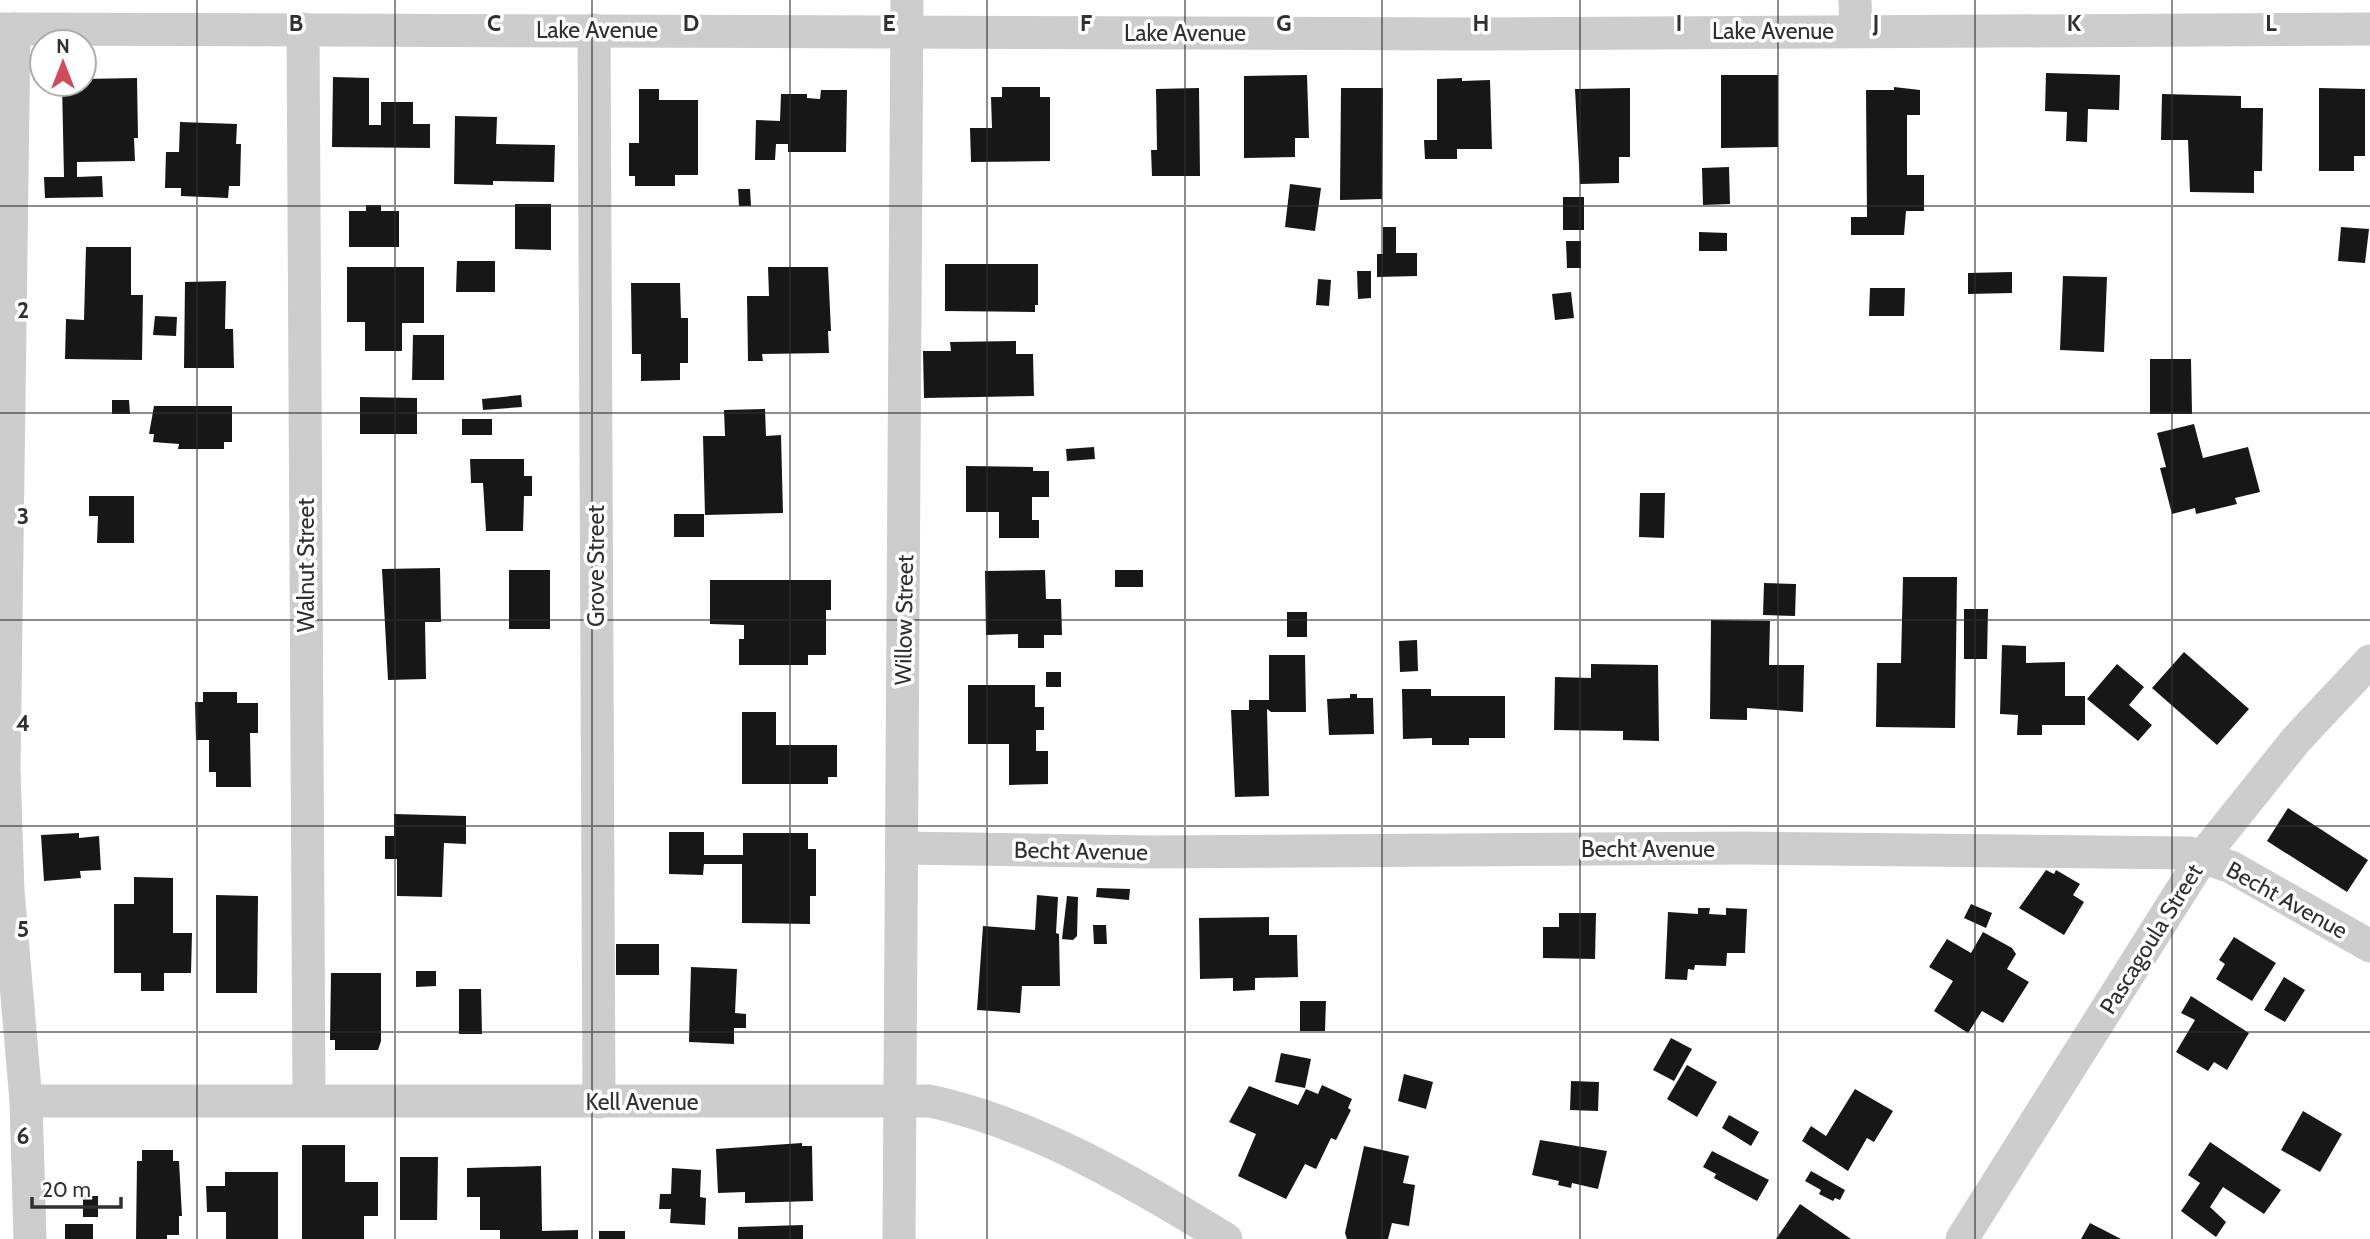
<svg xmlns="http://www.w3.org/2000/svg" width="2370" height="1239" viewBox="0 0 2370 1239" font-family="Cabin,sans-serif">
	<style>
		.building { fill: #171717 }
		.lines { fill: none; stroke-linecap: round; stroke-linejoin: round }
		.minor { stroke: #cdcdcd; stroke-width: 33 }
		.grid { fill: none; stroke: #303030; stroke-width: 2; stroke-opacity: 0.55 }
		.labels { text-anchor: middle; stroke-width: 7; stroke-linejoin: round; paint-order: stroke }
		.street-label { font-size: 23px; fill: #303030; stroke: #fff }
		.grid-label { font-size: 23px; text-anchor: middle; font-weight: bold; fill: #303030; stroke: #fff; stroke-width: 7; stroke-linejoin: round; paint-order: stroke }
	</style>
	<rect width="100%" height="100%" fill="#fff"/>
	<g class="building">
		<polygon points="2046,73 2120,75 2119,110 2088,109 2087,142 2066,141 2067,112 2045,111"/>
		<polygon points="1307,75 1309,138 1295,138 1295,157 1244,158 1244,76"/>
		<polygon points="1721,75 1778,75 1778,147 1721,148"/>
		<polygon points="333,77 369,78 369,125 381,125 381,102 413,102 413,124 430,124 430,148 332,147"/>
		<polygon points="137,78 138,138 134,138 135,161 77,162 77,177 102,176 103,197 45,198 44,177 64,177 62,84 84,84 84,79"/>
		<polygon points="1462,78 1462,81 1490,80 1492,149 1457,149 1457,159 1425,159 1424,140 1437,140 1437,79"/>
		<polygon points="1002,87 1040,87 1040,97 1050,97 1050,161 971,162 970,128 992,128 991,97 1002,97"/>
		<polygon points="1894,87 1920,90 1920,115 1907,115 1907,175 1924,175 1924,211 1906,211 1904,235 1851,235 1851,217 1867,217 1866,90 1894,90"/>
		<polygon points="1199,88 1200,176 1152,176 1151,150 1157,150 1156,89"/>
		<polygon points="1341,88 1383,88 1382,199 1340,200"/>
		<polygon points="1630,88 1630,157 1619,157 1619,183 1580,184 1575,89"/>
		<polygon points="2319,88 2365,89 2365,156 2354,156 2354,171 2319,171"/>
		<polygon points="639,89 659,89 659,100 698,100 698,175 675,175 675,186 635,186 635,176 629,176 629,143 639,143"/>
		<polygon points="821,90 847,90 846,152 788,152 788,144 776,144 775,160 755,160 756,120 780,121 781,94 807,94 807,98 820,99"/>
		<polygon points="2162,94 2241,96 2241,108 2263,108 2262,171 2254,171 2254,193 2190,192 2188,140 2161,140"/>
		<polygon points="455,116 497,117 496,144 555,145 554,182 493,181 493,185 454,184"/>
		<polygon points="180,122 237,124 236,144 241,144 240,186 229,186 228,198 181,196 181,188 165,188 166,152 179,152"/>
		<polygon points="1729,167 1730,204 1703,205 1702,168"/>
		<polygon points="1290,184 1321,188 1315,231 1285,227"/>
		<polygon points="738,189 750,189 751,206 739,206"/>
		<rect x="1563" y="197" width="21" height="33"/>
		<polygon points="515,204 551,204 551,250 515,249"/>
		<polygon points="366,205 381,205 381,211 399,211 399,247 349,247 349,211 366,211"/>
		<polygon points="1383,227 1396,227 1396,253 1417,253 1417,276 1377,277 1377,254 1383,254"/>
		<polygon points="2341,227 2369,229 2365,263 2338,261"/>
		<polygon points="1699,232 1727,233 1727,251 1699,251"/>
		<polygon points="1566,241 1581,241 1581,268 1567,268"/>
		<polygon points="86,247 131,247 131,295 143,295 142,360 65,359 66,319 84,320"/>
		<polygon points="457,261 495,261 495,292 456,292"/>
		<polygon points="945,264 1038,264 1038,305 1035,305 1035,312 945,311"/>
		<polygon points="347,267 424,267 424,323 402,323 402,351 365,351 365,322 347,322"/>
		<polygon points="768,267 828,267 831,331 828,331 829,353 762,354 763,361 748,361 747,296 769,296"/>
		<polygon points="1357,271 1371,271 1371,298 1358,299"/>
		<polygon points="2012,272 2012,293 1968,294 1968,273"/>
		<polygon points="2063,276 2107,277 2104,352 2060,350"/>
		<polygon points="1318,279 1331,280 1329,306 1316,305"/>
		<polygon points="226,281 225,329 233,329 234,368 184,368 185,282"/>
		<polygon points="631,283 680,283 681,318 688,318 688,363 680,363 680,380 641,381 641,354 632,354"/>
		<polygon points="1870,288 1905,288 1904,316 1869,316"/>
		<polygon points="1571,292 1574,318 1555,320 1552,294"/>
		<polygon points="155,316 177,317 176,336 153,335"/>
		<polygon points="413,335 444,335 444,380 412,380"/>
		<polygon points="1016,341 1016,354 1033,354 1034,396 924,398 923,351 951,351 950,342"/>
		<polygon points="2150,359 2191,359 2192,414 2150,414"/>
		<polygon points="521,395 522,407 483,410 482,399"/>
		<polygon points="360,397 417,398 417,434 360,434"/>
		<polygon points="112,400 129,400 130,414 112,414"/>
		<polygon points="154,406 232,406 232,442 224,442 224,449 178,449 179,444 153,442 154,434 149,434"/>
		<polygon points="765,409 766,436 781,435 783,513 705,515 703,436 725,436 724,410"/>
		<rect x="462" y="419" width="30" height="16"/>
		<polygon points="2194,424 2203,458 2248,447 2260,492 2235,498 2237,504 2196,514 2195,508 2172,514 2160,468 2166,467 2157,433"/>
		<polygon points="1094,447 1095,459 1067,461 1066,449"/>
		<polygon points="470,459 524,459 524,476 532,476 532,496 524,496 523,531 486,531 483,483 471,483"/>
		<polygon points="966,466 1033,467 1033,471 1049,471 1049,497 1032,497 1032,520 1039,520 1039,538 999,538 999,512 966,512"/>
		<polygon points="1640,493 1665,493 1664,538 1639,537"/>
		<polygon points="89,496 134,496 134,543 97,543 98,516 89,516"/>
		<rect x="674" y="514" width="30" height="23"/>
		<polygon points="440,568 441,622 425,622 426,679 388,680 382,569"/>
		<rect x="509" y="570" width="41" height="59"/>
		<polygon points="1045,570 1046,599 1061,599 1062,635 1044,635 1044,648 1018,648 1018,634 986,635 985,571"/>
		<rect x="1115" y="570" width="28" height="17"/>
		<polygon points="1903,577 1957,577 1955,728 1876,727 1877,663 1901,663"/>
		<polygon points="710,580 831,580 831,610 826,610 826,655 808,655 808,665 739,665 739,639 744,639 744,625 710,624"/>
		<polygon points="1764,583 1796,584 1795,616 1763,615"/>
		<polygon points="1964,609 1988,609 1987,659 1964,659"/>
		<rect x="1287" y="612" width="20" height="25"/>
		<polygon points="1711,620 1770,621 1769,665 1804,665 1803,712 1747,708 1747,720 1710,719"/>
		<polygon points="1417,640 1418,671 1400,672 1399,641"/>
		<polygon points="2002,645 2026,646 2026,663 2065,662 2065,696 2085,696 2085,725 2042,725 2042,735 2017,735 2018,715 2000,714"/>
		<polygon points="2184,652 2249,709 2217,745 2152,688"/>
		<polygon points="1269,655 1305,655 1306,712 1271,712 1267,709 1269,796 1235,797 1231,710 1249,710 1249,700 1269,700"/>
		<polygon points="1591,664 1658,665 1659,741 1623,740 1623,731 1554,730 1555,677 1591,678"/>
		<polygon points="2117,664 2144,687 2129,705 2152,725 2138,741 2087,699"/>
		<rect x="1046" y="672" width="15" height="15"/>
		<polygon points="968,685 1035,685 1035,707 1044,707 1044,730 1036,730 1036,751 1048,751 1048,784 1009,785 1009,744 968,744"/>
		<polygon points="1402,689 1431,689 1431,696 1505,696 1505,738 1469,738 1469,745 1432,745 1432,738 1403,739"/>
		<polygon points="203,692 237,692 237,703 258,703 258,733 250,733 251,787 216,787 216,772 209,772 209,740 196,740 195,702 203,702"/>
		<polygon points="1350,694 1357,694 1357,698 1373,698 1374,734 1329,735 1327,699 1350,698"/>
		<polygon points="742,712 776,712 776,745 837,745 837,777 828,777 828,784 742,784"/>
		<polygon points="2288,808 2368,860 2347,892 2267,841"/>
		<polygon points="394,814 466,816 466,844 444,843 442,897 397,896 397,859 385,859 385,836 394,836"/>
		<polygon points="669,832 704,832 704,855 743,855 743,833 808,833 808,849 816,849 816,896 810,896 810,924 742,923 742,864 704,864 703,875 669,874"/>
		<polygon points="79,833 79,838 99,836 101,870 80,871 81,878 44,881 41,835"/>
		<polygon points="2046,870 2054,874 2056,870 2080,884 2073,895 2084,902 2064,935 2019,908"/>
		<polygon points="134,877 173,878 173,933 192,933 191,973 164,973 164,991 141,991 141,973 114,973 114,904 134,904"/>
		<polygon points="1097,888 1130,889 1129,900 1096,897"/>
		<polygon points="216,895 258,896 257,993 216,993"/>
		<polygon points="1037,895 1058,897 1056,933 1059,934 1060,986 1022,986 1020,1013 977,1010 983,926 1035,930"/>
		<polygon points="1067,896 1078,897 1077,936 1073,940 1062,939"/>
		<polygon points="1971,904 1992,913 1986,928 1964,918"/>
		<polygon points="1698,908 1710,908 1709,914 1726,915 1726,908 1747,909 1745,953 1727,953 1726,966 1695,965 1694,970 1688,969 1687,980 1665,979 1668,912 1698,914"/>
		<polygon points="1559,913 1596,913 1595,959 1543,958 1543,927 1559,927"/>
		<polygon points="1269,917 1269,935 1297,935 1298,977 1255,978 1255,990 1233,991 1233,978 1200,979 1199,918"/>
		<polygon points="1093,925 1106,925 1107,944 1094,944"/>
		<polygon points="1983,932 2012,948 2016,954 2007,969 2029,982 2003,1023 1982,1011 1968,1033 1934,1011 1953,981 1929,967 1947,939 1971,953"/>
		<polygon points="2234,937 2276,963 2252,1001 2216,979 2225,964 2219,960"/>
		<rect x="616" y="944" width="43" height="31"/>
		<polygon points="691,967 737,969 735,1013 746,1014 746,1028 734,1028 734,1044 689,1042"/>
		<polygon points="416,971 436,971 436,986 416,987"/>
		<polygon points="331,973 381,973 381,1041 378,1050 335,1050 335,1040 330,1040"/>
		<polygon points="2284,977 2305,990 2285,1022 2264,1010"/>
		<polygon points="459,989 481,989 482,1034 459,1034"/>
		<polygon points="2191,996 2249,1033 2227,1070 2214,1062 2208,1071 2176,1052 2195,1020 2181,1013"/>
		<polygon points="1300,1001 1326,1001 1325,1031 1300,1031"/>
		<polygon points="1671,1038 1692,1049 1674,1081 1653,1070"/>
		<polygon points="1281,1053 1311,1059 1305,1088 1275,1082"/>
		<polygon points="1687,1065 1717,1082 1697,1117 1667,1099"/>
		<polygon points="1404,1074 1433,1082 1426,1109 1398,1101"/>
		<polygon points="1571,1081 1599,1082 1598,1111 1570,1110"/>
		<polygon points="1322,1085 1352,1099 1348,1108 1351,1110 1336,1140 1331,1138 1316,1169 1305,1164 1286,1199 1238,1176 1256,1134 1229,1122 1249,1086 1298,1105 1306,1089 1318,1094"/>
		<polygon points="1855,1089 1893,1111 1874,1142 1867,1138 1848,1171 1802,1141 1811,1126 1826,1136"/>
		<polygon points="2303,1111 2342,1134 2320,1172 2281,1150"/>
		<polygon points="1729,1115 1759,1132 1751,1146 1722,1128"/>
		<polygon points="1540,1140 1607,1151 1598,1189 1572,1183 1571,1188 1558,1185 1559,1181 1532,1175"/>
		<polygon points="2210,1142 2281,1190 2264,1214 2223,1187 2210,1207 2226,1222 2216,1237 2181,1211 2200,1183 2188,1175"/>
		<polygon points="802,1143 802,1146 812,1146 813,1201 745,1203 745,1192 718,1193 716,1149"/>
		<polygon points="302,1145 345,1145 345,1182 378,1182 378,1216 364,1216 364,1239 302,1239"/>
		<polygon points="1364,1146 1409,1156 1403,1183 1415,1185 1409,1226 1392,1223 1388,1239 1347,1239 1345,1233"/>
		<polygon points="142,1150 173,1150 173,1161 179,1161 182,1216 179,1216 179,1235 167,1235 167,1239 136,1239 137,1161 142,1161"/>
		<polygon points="1712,1151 1769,1180 1757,1201 1714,1178 1716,1174 1703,1167"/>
		<polygon points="400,1157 438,1157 437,1220 400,1220"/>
		<polygon points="541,1166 542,1231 578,1230 578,1239 500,1239 500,1230 480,1230 480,1197 467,1197 467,1168"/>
		<polygon points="672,1168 701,1170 700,1197 706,1198 705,1225 670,1223 671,1209 659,1209 660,1194 671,1194"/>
		<polygon points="1811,1171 1845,1190 1840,1200 1835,1198 1833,1201 1819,1194 1821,1190 1805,1181"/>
		<polygon points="225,1172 278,1172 278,1239 226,1239 226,1212 207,1212 206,1186 225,1186"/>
		<rect x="83" y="1196" width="15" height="21"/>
		<polygon points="1800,1204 1851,1239 1776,1239"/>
		<polygon points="2090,1223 2121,1239 2081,1239"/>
		<rect x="65" y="1224" width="28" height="15"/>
		<polygon points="803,1225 803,1239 738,1239 738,1227"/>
		<rect x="599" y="1231" width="26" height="8"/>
	</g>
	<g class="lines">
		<g class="minor">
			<polyline points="1855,0 1856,30"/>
			<polyline points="0,29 1472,34 2370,29"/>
			<polyline points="14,29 4,769 8,891 26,1101 30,1239"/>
			<polyline points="303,29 309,1100"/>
			<polyline points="594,30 599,1102"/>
			<polyline points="902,848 1150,852 1744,848 2190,853 2231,867 2370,946"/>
			<path d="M26,1101h904c108,24 202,81 296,138"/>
			<polyline points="899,1239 907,0"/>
			<polyline points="1962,1239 2203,856 2296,740 2370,661"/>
		</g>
	</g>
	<path class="grid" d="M197,0v1239M395,0v1239M592,0v1239M790,0v1239M987,0v1239M1185,0v1239M1382,0v1239M1580,0v1239M1778,0v1239M1975,0v1239M2172,0v1239M0,206h2370M0,413h2370M0,620h2370M0,826h2370M0,1032h2370"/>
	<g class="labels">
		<g class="street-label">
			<text x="597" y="38">Lake Avenue</text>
			<text x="1773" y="39">Lake Avenue</text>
			<text x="1185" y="41">Lake Avenue</text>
			<text transform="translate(306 565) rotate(-90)" y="8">Walnut Street</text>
			<text transform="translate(596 566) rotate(-90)" y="8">Grove Street</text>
			<text transform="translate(904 620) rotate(-89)" y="8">Willow Street</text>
			<text x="1648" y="857">Becht Avenue</text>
			<text transform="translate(1081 851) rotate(1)" y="8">Becht Avenue</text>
			<text transform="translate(2287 900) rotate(29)" y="8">Becht Avenue</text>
			<text transform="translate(2151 939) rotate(-58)" y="8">Pascagoula Street</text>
			<text x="642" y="1110">Kell Avenue</text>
		</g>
	</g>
	<g class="grid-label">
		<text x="296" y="31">B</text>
		<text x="494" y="31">C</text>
		<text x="691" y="31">D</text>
		<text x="889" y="31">E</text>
		<text x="1086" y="31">F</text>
		<text x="1284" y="31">G</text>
		<text x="1481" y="31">H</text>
		<text x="1679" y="31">I</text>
		<text x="1876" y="31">J</text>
		<text x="2074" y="31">K</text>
		<text x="2271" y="31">L</text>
		<text x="23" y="318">2</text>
		<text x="23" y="524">3</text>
		<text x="23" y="731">4</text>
		<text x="23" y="937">5</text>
		<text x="23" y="1144">6</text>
	</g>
	<g transform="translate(63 63)"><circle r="33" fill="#ffffff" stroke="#acacac" stroke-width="2"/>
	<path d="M0-5L12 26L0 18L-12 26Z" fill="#d1495b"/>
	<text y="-10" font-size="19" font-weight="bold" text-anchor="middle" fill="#303030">N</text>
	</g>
	<path d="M32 1197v10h89v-10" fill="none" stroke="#303030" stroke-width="3.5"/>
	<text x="42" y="1197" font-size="21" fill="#303030" stroke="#ffffff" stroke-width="5" paint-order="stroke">20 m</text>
</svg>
